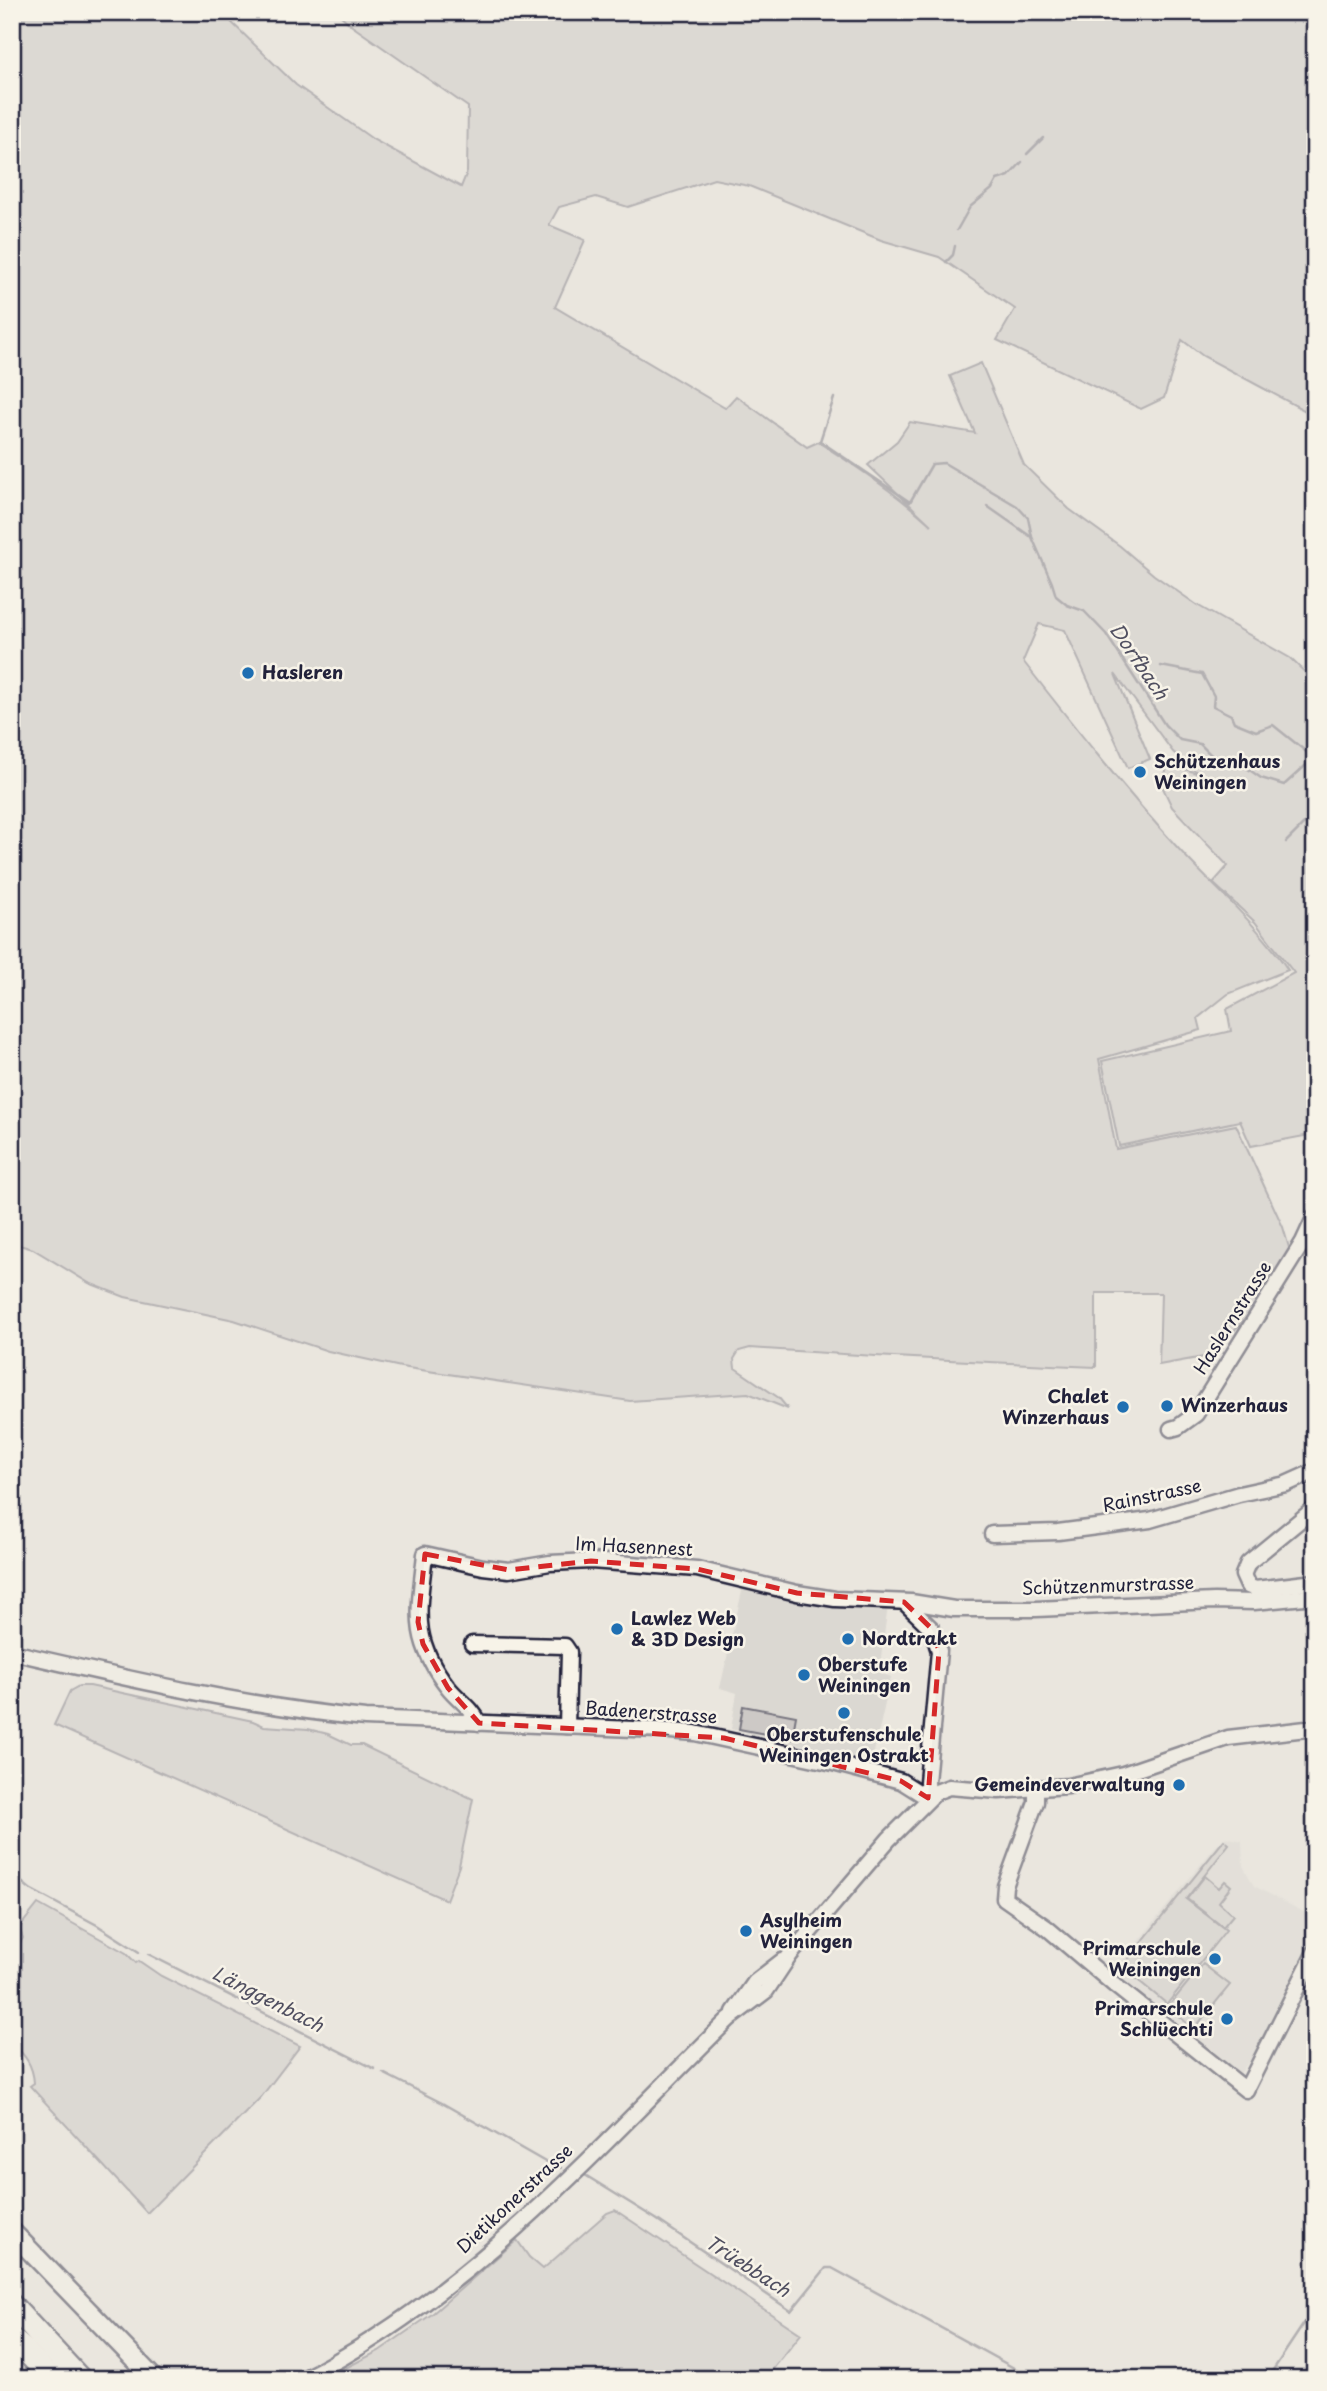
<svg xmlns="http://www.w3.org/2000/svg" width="1327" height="2391" viewBox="0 0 1327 2391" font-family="'Playpen Sans',sans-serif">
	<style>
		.built { fill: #dbd8d2 }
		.green { fill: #cdc9c6; stroke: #787680; stroke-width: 2 }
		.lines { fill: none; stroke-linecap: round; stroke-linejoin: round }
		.stream { stroke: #716f7b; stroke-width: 2.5 }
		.minor-casing { stroke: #22223b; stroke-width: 19 }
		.major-casing { stroke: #22223b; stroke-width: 23 }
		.highway-casing { stroke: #22223b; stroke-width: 26 }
		.minor { stroke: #f7f3e8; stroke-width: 14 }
		.major { stroke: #f7f3e8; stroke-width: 18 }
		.highway { stroke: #f7f3e8; stroke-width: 21 }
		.marked { fill: none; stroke: #d62828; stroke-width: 5; stroke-dasharray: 14 9; stroke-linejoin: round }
		.poi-dot { fill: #1f6fb2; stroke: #f7f3e8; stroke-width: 2.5 }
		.labels { text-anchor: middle; stroke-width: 5; stroke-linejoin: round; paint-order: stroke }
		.poi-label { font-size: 18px; font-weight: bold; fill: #22223b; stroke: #f7f3e8; text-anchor: start }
		.street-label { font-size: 18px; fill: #22223b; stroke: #f7f3e8 }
		.water-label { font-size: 19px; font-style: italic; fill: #504f60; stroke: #f7f3e8 }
	</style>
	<rect width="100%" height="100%" fill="#eae6de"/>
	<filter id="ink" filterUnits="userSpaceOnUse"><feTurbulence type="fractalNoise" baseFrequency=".0143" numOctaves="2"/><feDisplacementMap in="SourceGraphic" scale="14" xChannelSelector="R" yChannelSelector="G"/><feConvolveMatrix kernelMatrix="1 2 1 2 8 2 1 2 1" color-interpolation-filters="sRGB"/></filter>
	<g filter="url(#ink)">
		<g class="built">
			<polygon points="743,1587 888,1606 879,1672 891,1677 872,1761 731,1729 737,1693 720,1688"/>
			<polygon points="1226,1837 1242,1841 1243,1866 1254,1886 1315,1918 1315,1941 1293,1987 1258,2049 1238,2076 1109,1977 1214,1848"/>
		</g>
		<g class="green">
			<path d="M12,12h209l75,73 78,55 87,47 6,-15 1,-65 -116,-81 -15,-14h978v404l-112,-60 -21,-16 -18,58 -23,11 -144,-69 18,-31 -76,-52 -58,-17 -132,-54 -35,-7 -86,28 -32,-10 -37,10 -10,18 36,15 -30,67 170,101 11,-12 71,51 11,-5c39,25 78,51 113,83l-63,-60 29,-24 13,-19 65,11 -25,-57 31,-13 43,102 45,44 51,37 34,29 43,30 93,53 25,24v452l-64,12 -11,-25 -121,25 -17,-85 129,-30 -4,-22 67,-36 -39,-51 -42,-39 15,-17 -56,-59 -10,-21 6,-23 31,11 -26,-22 -58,-78 35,85 -22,9 -63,-138 -26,-6 -16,37c50,64 99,126 154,186 37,41 80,76 111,123l-60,24 -30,24 3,12 -102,29 17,90 120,-24 47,102 7,24 -43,66 -38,39 -50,9 2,-72h-65v74c-116,-5 -231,-11 -346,-19l-11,3 -5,8 1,9 44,30 9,11 -40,-16 -118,8 -229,-34 -73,-16 -94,-31 -109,-23 -36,-14 -56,-34 -21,-6z"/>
			<polygon points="79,1686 90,1686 253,1721 264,1726 308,1729 328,1734 351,1745 362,1745 473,1799 459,1866 446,1900 54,1725 70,1691"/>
			<polygon points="743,1706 796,1716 792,1739 739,1729"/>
			<polygon points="1224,1840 1229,1844 1186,1899 1226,1930 1167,2004 1128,1972 1122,1979 1116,1974"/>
			<polygon points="1205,1876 1219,1888 1225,1881 1231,1886 1219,1902 1233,1915 1223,1927 1187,1899"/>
			<path d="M38,1904l88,49 10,10 3,-2 22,15 139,70 -39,51 -114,116 -117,-127 4,-3c-1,-18 -9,-28 -22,-40v-60l8,-40 3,-5 -4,-10z"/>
			<polygon points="1203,1964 1230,1985 1194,2029 1168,2007"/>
			<polygon points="615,2210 801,2334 765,2379 324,2379 379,2351 432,2314 517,2240 529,2257 543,2269 607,2213"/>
		</g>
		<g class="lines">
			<g class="stream">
				<polyline points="1027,154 1043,138"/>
				<polyline points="957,230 970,207 992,189 997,180 1009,176 1022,162"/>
				<polyline points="946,262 953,255 955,246"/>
				<polyline points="834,398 820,441 910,502 932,464 944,463 1017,506 1028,518 1032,537 1052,583 1056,596 1067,605 1084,611 1106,634 1165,725 1180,740 1200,744 1217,761 1227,765 1244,766 1261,778 1284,785 1314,758"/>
				<polyline points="987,506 1030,536"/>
				<polyline points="1161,666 1202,674 1214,696 1213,706 1231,715 1234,722 1256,731 1273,725 1314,758"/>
				<polyline points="1286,842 1315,813"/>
				<polyline points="12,1874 30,1889 97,1925 139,1952"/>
				<polyline points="148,1954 375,2069"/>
				<polyline points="383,2073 442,2103 547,2163 561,2168"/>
				<polyline points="585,2175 656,2219 791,2311 826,2268 832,2268 1034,2379"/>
				<polyline points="1267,2379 1315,2307"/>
			</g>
			<defs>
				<g id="minor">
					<polyline points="1171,1429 1178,1427 1196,1414 1303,1242 1315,1216"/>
					<polyline points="1315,1508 1248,1563 1243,1575 1248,1586 1255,1589 1315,1582"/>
					<polyline points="992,1534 1058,1532 1150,1520 1239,1494 1286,1484 1315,1471"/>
					<polyline points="904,1602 932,1629 939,1651 927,1782 928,1798"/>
					<polyline points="472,1644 565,1646 569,1652 567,1726"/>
					<path d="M12,1652c117,27 233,54 353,66l293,12 37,3 138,30 68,18 27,17"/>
					<path d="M479,1723c-6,-15 -21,-23 -31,-36 -38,-49 -29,-76 -23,-133l58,13 26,3 41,-7 41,-2 106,8 100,24 38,6 76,3 43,7h82l178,-8 40,1 61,-6"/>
					<polyline points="1036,1790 1036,1802 1005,1886 1004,1898 1047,1928 1112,1983 1246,2090 1315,1952"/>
					<polyline points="734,2012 755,1982 782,1961"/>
					<path d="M303,2379c167,-84 295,-231 426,-360l37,-28 24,-36 99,-116 47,-47 13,-5 50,4 69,-5 55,-12 105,-36 87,-10"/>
				</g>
				<polyline id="major" points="12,2232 154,2379"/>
				<g id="highway">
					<polyline points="12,2306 80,2379"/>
					<polyline points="12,2339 24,2349 52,2379"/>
				</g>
			</defs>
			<use href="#minor" class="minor-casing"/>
			<use href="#major" class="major-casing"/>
			<use href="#highway" class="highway-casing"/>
			<use href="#minor" class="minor"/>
			<use href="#major" class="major"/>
			<use href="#highway" class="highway"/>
		</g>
	</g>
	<path d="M0 0H1327V2391H0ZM425,1554l84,16 82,-9 106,8 100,24 107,9 28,27 7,22 -11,147 -27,-17 -177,-43 -245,-15 -31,-35 -25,-44 -5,-22z" fill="#eae6de" fill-opacity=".55" fill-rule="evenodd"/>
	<path class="marked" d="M425,1554l84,16 82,-9 106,8 100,24 107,9 28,27 7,22 -11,147 -27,-17 -177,-43 -245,-15 -31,-35 -25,-44 -5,-22z"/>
	<g class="poi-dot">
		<circle cx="248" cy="673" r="7"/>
		<circle cx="1140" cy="772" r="7"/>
		<circle cx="1167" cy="1406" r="7"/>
		<circle cx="1123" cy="1407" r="7"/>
		<circle cx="617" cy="1629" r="7"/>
		<circle cx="848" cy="1639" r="7"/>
		<circle cx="804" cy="1675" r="7"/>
		<circle cx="844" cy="1713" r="7"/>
		<circle cx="1179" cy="1785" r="7"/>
		<circle cx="746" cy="1931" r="7"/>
		<circle cx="1215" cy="1959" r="7"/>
		<circle cx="1227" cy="2019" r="7"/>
	</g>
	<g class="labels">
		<g class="poi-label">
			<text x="262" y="679">Hasleren</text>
			<text x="1154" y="768">Schützenhaus<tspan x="1154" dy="21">Weiningen</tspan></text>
			<text x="1109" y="1403" text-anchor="end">Chalet<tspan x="1109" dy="21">Winzerhaus</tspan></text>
			<text x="1181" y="1412">Winzerhaus</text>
			<text x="631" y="1625">Lawlez Web<tspan x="631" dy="21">&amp; 3D Design</tspan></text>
			<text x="862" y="1645">Nordtrakt</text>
			<text x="818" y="1671">Oberstufe<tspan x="818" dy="21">Weiningen</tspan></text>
			<text x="844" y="1741" text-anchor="middle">Oberstufenschule<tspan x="844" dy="21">Weiningen Ostrakt</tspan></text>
			<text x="1165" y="1791" text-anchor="end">Gemeindeverwaltung</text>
			<text x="760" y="1927">Asylheim<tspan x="760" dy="21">Weiningen</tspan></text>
			<text x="1201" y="1955" text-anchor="end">Primarschule<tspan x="1201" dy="21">Weiningen</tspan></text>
			<text x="1213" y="2015" text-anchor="end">Primarschule<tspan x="1213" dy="21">Schlüechti</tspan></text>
		</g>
		<g class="street-label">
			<text transform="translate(1233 1318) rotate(-58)" y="6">Haslernstrasse</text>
			<text transform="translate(1152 1496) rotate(-12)" y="6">Rainstrasse</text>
			<text transform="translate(634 1547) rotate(3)" y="6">Im Hasennest</text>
			<text transform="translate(1108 1586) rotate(-2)" y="6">Schützenmurstrasse</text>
			<text transform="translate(651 1713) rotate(4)" y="6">Badenerstrasse</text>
			<text transform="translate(515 2199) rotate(-43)" y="6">Dietikonerstrasse</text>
		</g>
		<g class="water-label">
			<text transform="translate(1139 661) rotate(56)" y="7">Dorfbach</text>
			<text transform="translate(268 1999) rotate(27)" y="7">Länggenbach</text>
			<text transform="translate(748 2266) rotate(33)" y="7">Trüebbach</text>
		</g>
	</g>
	<rect width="1327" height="2391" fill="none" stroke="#f7f3e8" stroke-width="42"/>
	<rect x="21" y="21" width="1285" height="2349" fill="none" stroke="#22223b" stroke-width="2.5" filter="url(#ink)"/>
</svg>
